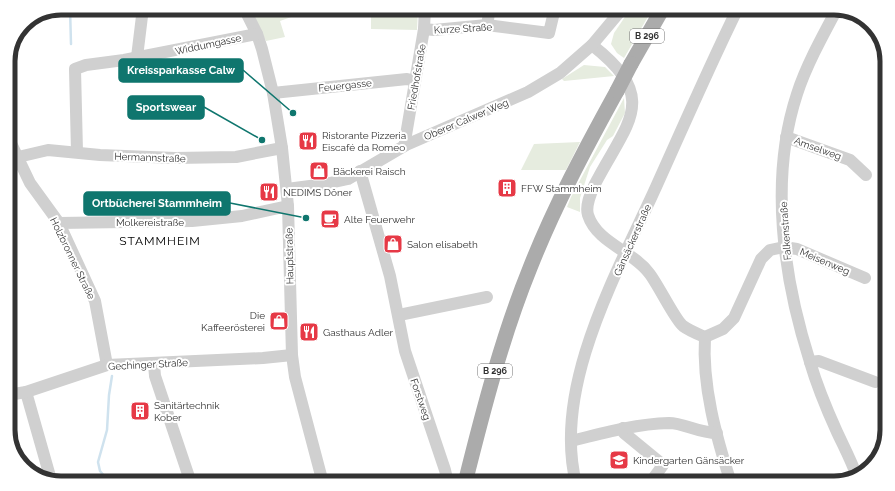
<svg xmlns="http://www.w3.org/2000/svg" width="895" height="491" viewBox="0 0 895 491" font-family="Raleway,sans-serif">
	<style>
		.green { fill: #e6ecdf }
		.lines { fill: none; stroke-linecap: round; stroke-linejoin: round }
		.stream { stroke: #cfe2ee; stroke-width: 2.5 }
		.minor { stroke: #d0d0d0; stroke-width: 12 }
		.major { stroke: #ababab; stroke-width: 15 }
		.major-bridge { stroke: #ababab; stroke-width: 15 }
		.labels { text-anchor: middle; stroke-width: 4; stroke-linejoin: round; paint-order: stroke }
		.shield { fill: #fff; stroke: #707070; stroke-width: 1 }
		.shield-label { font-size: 9px; font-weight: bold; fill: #333 }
		.street-label { font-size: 10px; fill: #333; stroke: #fff }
		.poi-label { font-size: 10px; fill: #333; stroke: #fff; text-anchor: start }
		.quarter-label { font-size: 12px; letter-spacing: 1px; fill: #000; stroke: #fff }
		.rim { fill: none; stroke: #333; stroke-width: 5 }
		.leader { fill: none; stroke: #0f766e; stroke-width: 1.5 }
		.callout-dot { fill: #0f766e; stroke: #fff; stroke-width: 1.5 }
		.callout { fill: #0f766e; stroke: #0f766e; stroke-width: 1.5 }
		.callout-label { font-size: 11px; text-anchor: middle; font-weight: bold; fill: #fff }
	</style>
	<rect width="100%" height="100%" fill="#fff"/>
	<g class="green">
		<polygon points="249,8 347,8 295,10 294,16 280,21 285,37 266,41"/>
		<polygon points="371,8 418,8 417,30 371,29"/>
		<polygon points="631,8 653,8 624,58 617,53 611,44 614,33"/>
		<polygon points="584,65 605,67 614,76 564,81 562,79"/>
		<polygon points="624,98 625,113 613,136 607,140 590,167 580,198 580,212 567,207 571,197"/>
		<polygon points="580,142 566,170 521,170 534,144"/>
	</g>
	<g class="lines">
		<g class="stream">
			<polyline points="70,8 71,44"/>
			<polyline points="110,483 100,471 98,462 107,430 109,395 112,376"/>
		</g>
		<g class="minor">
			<polyline points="244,8 257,34 262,49 273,93 282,148 288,206 292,355 295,377 323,483"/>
			<path d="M837,9c-14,26 -31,57 -40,85 -28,85 -14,183 13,268 7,24 17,48 27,70 7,15 15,30 20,45"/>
			<polyline points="487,25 490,8"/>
			<polyline points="424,29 434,30 487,25 549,33 555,8"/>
			<path d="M592,45c69,54 35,77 3,139 -4,9 -10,21 -7,31 9,28 45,36 61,58 9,11 26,47 34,53 7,5 15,8 22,11l18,-8 11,-11 27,-59 9,-9 14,-3 13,2 68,29"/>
			<polyline points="137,57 143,8"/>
			<polyline points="273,93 407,79 415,81"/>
			<polyline points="8,137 30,183 59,223 95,301 107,365"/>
			<polyline points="786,137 850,160 866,175"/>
			<polyline points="406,145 405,141 424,29 425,8"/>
			<polyline points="77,152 75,69 86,65 124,60 257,34"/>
			<polyline points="18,157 48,150 100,155 175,158 236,157 282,148"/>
			<polyline points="360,171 390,276 405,351 445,470 448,483"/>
			<polyline points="287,189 325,184 348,179 406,145 528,92 560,73 592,45 623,8"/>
			<polyline points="59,223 192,221 242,216 288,206"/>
			<polyline points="399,315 487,297"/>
			<path d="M705,337c-3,49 11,99 26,146"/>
			<polyline points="810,362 819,361 875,382"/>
			<polyline points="154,364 155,376 191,483"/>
			<polyline points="26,392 51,480"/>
			<polyline points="8,395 26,392 107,365 263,358 292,355"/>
			<polyline points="623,428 624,433 663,465 650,483"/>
			<path d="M571,441c32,-8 64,-17 98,-18 15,0 29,10 48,10"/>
			<path d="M576,483c-24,-96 41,-210 80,-296 27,-60 53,-120 82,-179"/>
		</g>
		<g class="major">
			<polyline points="631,64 663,8"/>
			<path d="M465,483c18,-72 37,-146 65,-215 24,-61 55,-119 87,-177"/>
		</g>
		<polyline class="major-bridge" points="617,91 631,64"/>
	</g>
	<defs>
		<symbol id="restaurant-square" viewBox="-11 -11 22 22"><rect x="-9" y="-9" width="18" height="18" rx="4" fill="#e63946" stroke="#fff"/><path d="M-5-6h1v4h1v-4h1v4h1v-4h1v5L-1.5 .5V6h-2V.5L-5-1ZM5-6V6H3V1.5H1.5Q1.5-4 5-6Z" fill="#fff"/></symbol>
		<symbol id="shop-square" viewBox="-11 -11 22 22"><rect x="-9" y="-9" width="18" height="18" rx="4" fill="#e63946" stroke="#fff"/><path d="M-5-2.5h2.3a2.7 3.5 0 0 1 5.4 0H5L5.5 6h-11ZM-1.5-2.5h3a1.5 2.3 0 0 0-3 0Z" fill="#fff"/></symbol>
		<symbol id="building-square" viewBox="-11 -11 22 22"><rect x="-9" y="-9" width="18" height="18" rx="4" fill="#e63946" stroke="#fff"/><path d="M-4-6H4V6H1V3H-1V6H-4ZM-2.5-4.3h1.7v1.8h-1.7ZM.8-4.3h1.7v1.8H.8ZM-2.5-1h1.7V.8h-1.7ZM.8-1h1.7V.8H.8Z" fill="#fff"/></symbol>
		<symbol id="cafe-square" viewBox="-11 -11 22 22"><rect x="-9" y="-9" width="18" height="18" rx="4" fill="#e63946" stroke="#fff"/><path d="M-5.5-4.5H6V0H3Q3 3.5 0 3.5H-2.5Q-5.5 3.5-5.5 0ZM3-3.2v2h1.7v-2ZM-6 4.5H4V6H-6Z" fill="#fff"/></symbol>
		<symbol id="school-square" viewBox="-11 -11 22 22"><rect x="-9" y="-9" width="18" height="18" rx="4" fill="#e63946" stroke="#fff"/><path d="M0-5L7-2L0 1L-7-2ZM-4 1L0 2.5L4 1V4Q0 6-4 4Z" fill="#fff"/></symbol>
	</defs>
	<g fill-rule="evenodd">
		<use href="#restaurant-square" x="297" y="130" width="22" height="22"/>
		<use href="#shop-square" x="308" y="160" width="22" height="22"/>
		<use href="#building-square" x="496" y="177" width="22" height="22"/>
		<use href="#restaurant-square" x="258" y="181" width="22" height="22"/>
		<use href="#cafe-square" x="319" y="208" width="22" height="22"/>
		<use href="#shop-square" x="382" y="233" width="22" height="22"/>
		<use href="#shop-square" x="268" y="310" width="22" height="22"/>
		<use href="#restaurant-square" x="298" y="321" width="22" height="22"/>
		<use href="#building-square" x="129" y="400" width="22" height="22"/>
		<use href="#school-square" x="608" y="449" width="22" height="22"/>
	</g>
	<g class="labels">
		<g class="shield">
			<rect x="630" y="29" width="34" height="14" rx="3"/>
			<rect x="478" y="364" width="34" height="14" rx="3"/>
		</g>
		<g class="shield-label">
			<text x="647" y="39">B 296</text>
			<text x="495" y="374">B 296</text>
		</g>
		<g class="street-label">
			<text transform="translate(463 28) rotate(-3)" y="4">Kurze Straße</text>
			<text transform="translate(208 44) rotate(-12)" y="4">Widdumgasse</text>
			<text transform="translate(416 77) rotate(-80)" y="4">Friedhofstraße</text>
			<text transform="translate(345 85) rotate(-6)" y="4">Feuergasse</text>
			<text transform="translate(466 119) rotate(-23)" y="4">Oberer Calwer Weg</text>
			<text transform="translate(818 148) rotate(20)" y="4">Amselweg</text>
			<text transform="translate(150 157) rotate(2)" y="4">Hermannstraße</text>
			<text x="150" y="226">Molkereistraße</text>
			<text transform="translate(785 231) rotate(-94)" y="4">Falkenstraße</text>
			<text transform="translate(632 240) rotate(-66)" y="4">Gänsäckerstraße</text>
			<text transform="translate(289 256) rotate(-91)" y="4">Hauptstraße</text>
			<text transform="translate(73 258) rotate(64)" y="4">Holzbronner Straße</text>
			<text transform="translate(825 261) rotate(23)" y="4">Meisenweg</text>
			<text transform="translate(148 364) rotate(-3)" y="4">Gechinger Straße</text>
			<text transform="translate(421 399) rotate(71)" y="4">Forstweg</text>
		</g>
		<g class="poi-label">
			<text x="322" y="139">Ristorante Pizzeria<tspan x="322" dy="12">Eiscafé da Romeo</tspan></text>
			<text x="333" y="175">Bäckerei Raisch</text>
			<text x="521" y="192">FFW Stammheim</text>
			<text x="283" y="196">NEDIMS Döner</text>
			<text x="344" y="223">Alte Feuerwehr</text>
			<text x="407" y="248">Salon elisabeth</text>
			<text x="265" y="319" text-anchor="end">Die<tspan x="265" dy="12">Kaffeerösterei</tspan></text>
			<text x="323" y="336">Gasthaus Adler</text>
			<text x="154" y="409">Sanitärtechnik<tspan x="154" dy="12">Kober</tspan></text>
			<text x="633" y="464">Kindergarten Gänsäcker</text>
		</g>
		<g class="quarter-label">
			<text x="160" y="245">STAMMHEIM</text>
		</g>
	</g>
	<path d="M0 0H895V491H0ZM61 15H834A46 46 0 0 1 880 61V430A46 46 0 0 1 834 476H61A46 46 0 0 1 15 430V61A46 46 0 0 1 61 15Z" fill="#fff" fill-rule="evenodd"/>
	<path class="rim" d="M61 15H834A46 46 0 0 1 880 61V430A46 46 0 0 1 834 476H61A46 46 0 0 1 15 430V61A46 46 0 0 1 61 15Z"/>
	<path class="leader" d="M293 113L243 70M262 140L204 107M306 218L230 203"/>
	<g class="callout-dot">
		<circle cx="293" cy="113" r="4"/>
		<circle cx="262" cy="140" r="4"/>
		<circle cx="306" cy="218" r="4"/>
	</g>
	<g class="callout">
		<rect x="119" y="59" width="124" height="23" rx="4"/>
		<rect x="128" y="96" width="76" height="23" rx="4"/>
		<rect x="84" y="192" width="146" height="23" rx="4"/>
	</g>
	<g class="callout-label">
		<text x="181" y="74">Kreissparkasse Calw</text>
		<text x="166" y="111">Sportswear</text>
		<text x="157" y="207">Ortbücherei Stammheim</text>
	</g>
</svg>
